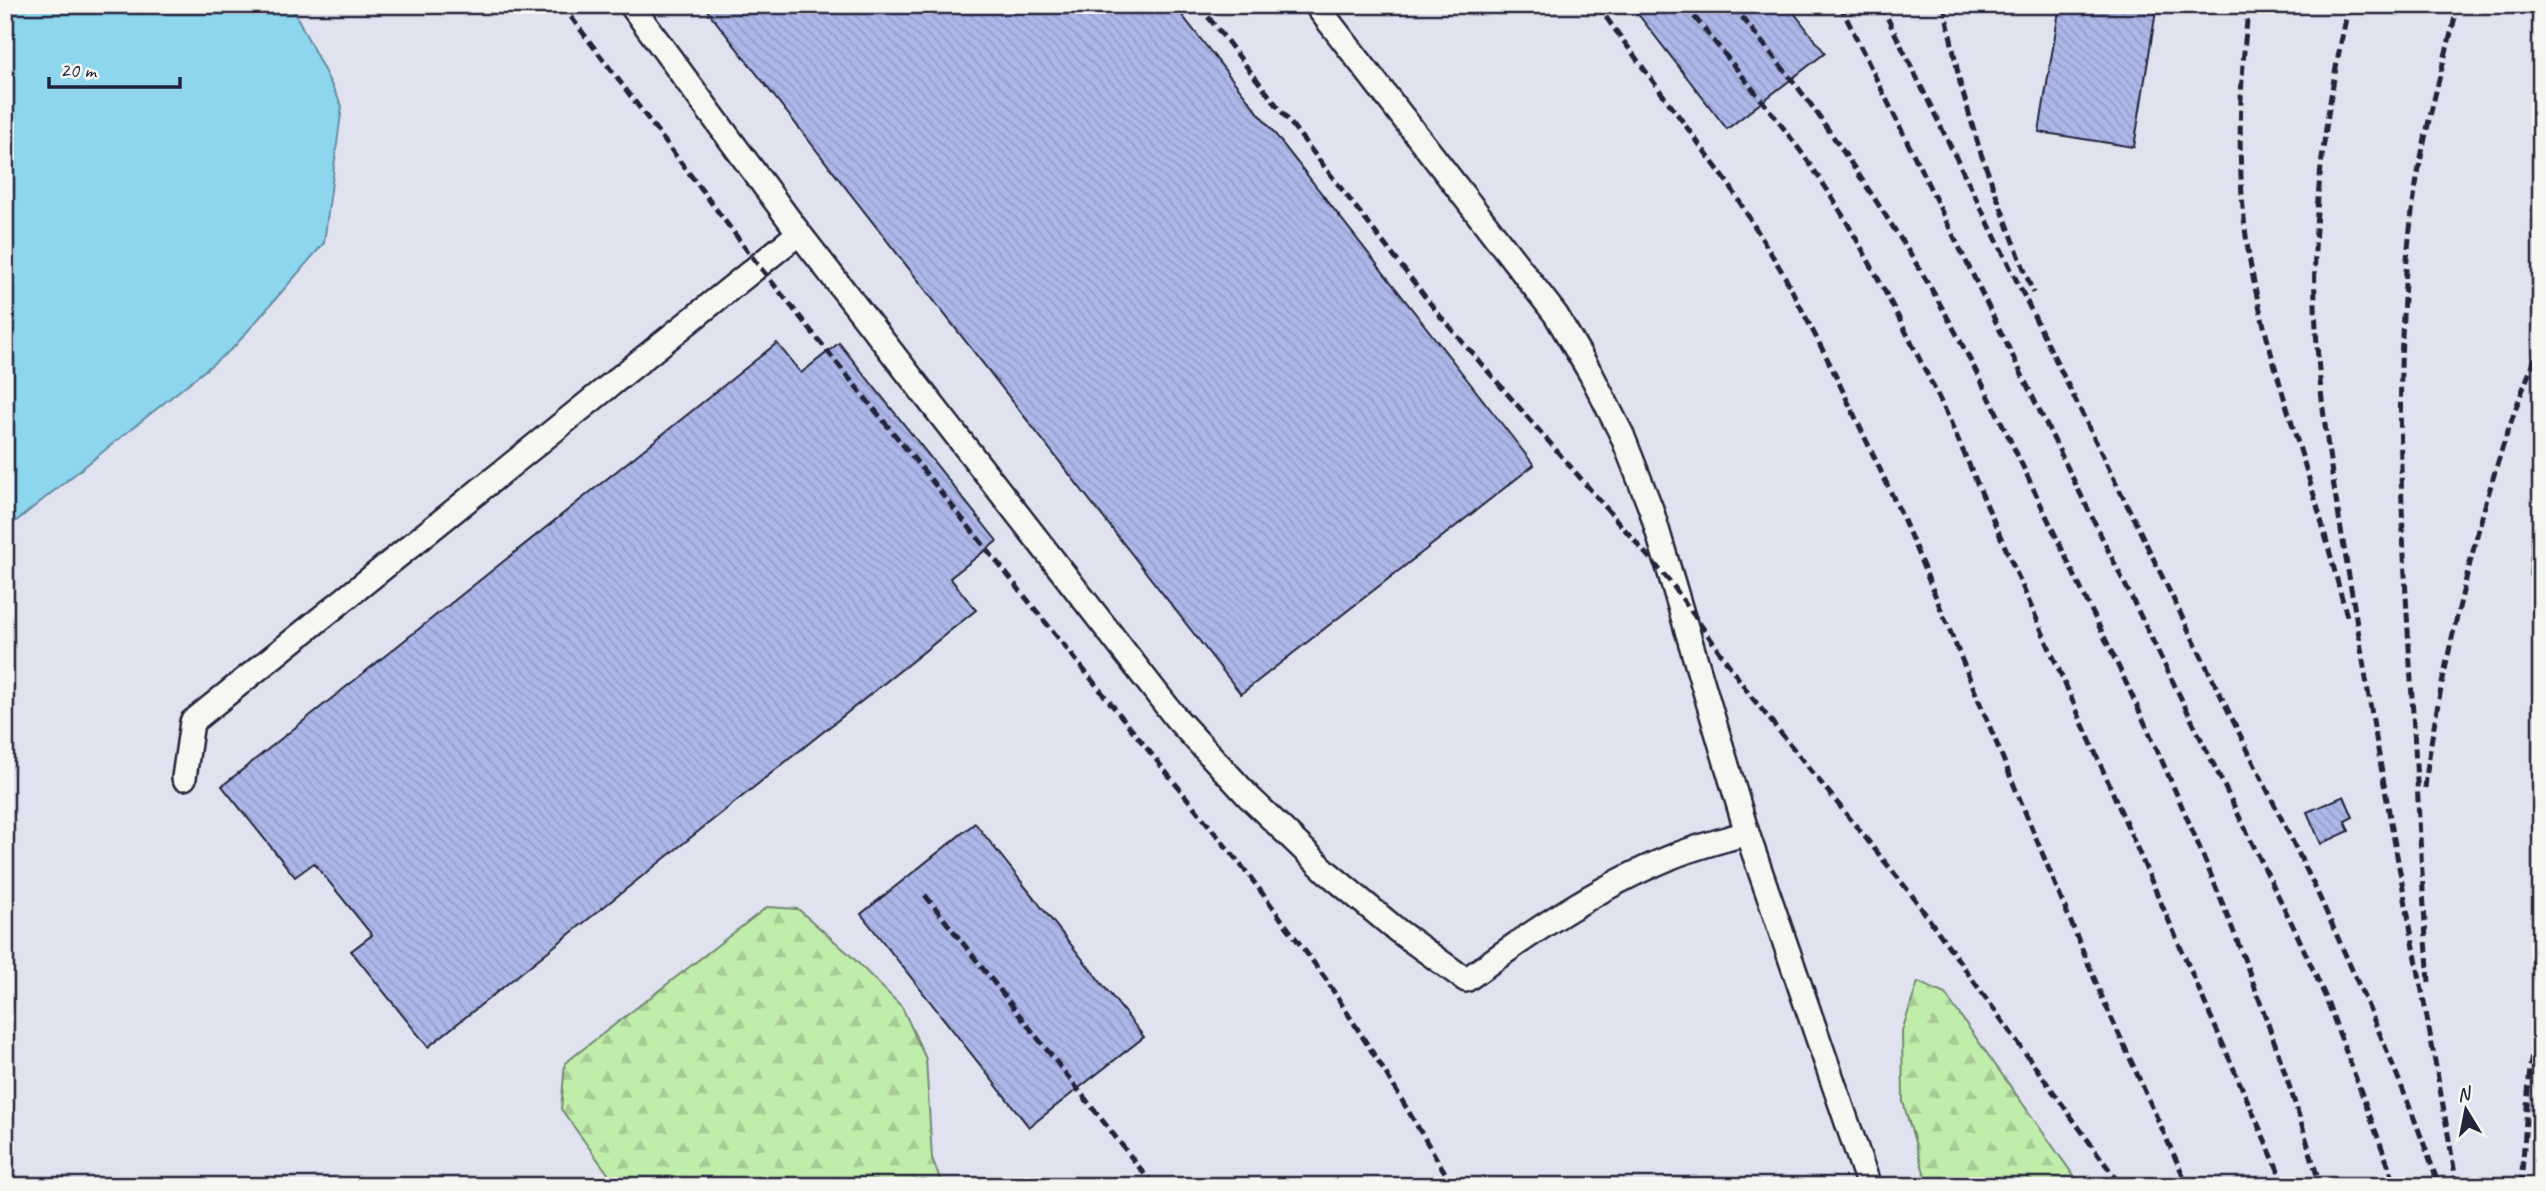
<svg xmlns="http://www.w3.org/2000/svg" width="2546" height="1191" viewBox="0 0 2546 1191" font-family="Caveat,sans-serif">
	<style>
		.built { fill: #e0e3ef }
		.forest { fill: url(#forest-firs); stroke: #728873; stroke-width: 2 }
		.water { fill: #8dd6ee; stroke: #628ea6; stroke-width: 2 }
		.building { fill: url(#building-back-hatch); stroke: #22223b; stroke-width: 2 }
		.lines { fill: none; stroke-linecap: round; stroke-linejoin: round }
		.lane-casing { stroke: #22223b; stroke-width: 28 }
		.lane { stroke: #f6f6f2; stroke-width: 23 }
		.rail { stroke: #22223b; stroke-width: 5; stroke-dasharray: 10 5; stroke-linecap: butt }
	</style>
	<defs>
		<pattern id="forest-firs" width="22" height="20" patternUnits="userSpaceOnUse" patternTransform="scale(1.75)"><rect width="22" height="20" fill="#c1edab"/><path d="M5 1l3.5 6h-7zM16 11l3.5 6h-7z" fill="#a6cb94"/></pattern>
		<pattern id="building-back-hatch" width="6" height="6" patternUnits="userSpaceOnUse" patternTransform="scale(1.75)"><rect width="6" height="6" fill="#adb7e8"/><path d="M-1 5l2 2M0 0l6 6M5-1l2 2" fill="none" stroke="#959dc8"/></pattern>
	</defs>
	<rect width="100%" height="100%" fill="#f6f6f2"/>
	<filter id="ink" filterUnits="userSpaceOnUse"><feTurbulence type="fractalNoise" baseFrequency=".0143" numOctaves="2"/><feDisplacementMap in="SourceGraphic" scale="14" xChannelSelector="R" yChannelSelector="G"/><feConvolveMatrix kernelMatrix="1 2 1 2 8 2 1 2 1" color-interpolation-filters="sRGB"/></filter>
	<g filter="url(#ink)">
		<rect class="built" x="5" y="5" width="2536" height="1181"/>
		<g class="forest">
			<polygon points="2540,442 2541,442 2541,587 2529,575"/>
			<polygon points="767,907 798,909 849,954 902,1007 926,1059 932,1158 943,1186 617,1186 561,1109 565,1063"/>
			<polygon points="1918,982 1945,994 2081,1186 1928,1186 1903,1102 1902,1031"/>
		</g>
		<polygon class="water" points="5,5 291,5 342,106 324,243 234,347 5,530"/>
		<g class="building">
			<polygon points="703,5 1174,5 1534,465 1241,694"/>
			<polygon points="1631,5 1788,5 1825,53 1727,129"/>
			<polygon points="2060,5 2157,5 2134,147 2039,132"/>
			<polygon points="777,343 801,373 839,343 997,541 950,578 976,610 428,1047 351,951 372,935 314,863 295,877 222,786"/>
			<polygon points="2344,796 2353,817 2345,821 2349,831 2321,844 2307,812"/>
			<polygon points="975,823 1144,1037 1029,1127 861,914"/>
		</g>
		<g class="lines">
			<defs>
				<g id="lane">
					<polyline points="631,5 799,233"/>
					<polyline points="1316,5 1556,315 1591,374 1622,435 1651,509 1747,833 1869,1186"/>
					<path d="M184,778l8,-56 607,-489 377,485 73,79 78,75 71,59 68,49c64,-47 130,-92 203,-122 25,-11 52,-17 78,-25"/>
				</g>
			</defs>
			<use href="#lane" class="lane-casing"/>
			<use href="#lane" class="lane"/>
			<g class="rail">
				<polyline points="562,5 759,266 1248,874 1325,978 1385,1072 1453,1186"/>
				<polyline points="1199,5 1440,316 1672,584 1750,695 1911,894 2121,1186"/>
				<polyline points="1597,5 1730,186 1784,275 1831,366 1903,518 2102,997 2188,1186"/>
				<path d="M1685,5c48,61 101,121 143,186 44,71 81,147 118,221l339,774"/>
				<path d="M1733,5c28,37 59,73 86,111 37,54 75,111 109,167 57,98 103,202 152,304 95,193 181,392 240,599"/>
				<polyline points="1840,5 2295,930 2326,998 2396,1186"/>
				<path d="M1881,5l433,880c45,99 89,198 125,301"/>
				<polyline points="1944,5 1960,83 1981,154 2033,293"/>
				<path d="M2249,5c-10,77 -13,168 -1,245 14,86 43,168 68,252 11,39 21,79 32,118"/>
				<path d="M2349,5c-22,98 -37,198 -34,298 3,114 27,227 45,339 29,182 66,362 97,544"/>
				<path d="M2425,788c5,-47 14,-91 24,-137 24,-104 49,-208 92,-306"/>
				<polyline points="925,895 1154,1186"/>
				<path d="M2429,982c-7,-95 -11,-190 -17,-285 -10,-163 -20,-323 0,-485 9,-71 29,-138 46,-207"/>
				<polyline points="2521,1186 2530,1067 2541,1003"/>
			</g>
		</g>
	</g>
	<rect width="2546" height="1191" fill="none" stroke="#f6f6f2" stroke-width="28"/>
	<rect x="14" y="14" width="2518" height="1163" fill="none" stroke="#22223b" stroke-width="2.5" filter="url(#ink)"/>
	<g transform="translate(2466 1110) rotate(350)" stroke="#f6f6f2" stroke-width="5" paint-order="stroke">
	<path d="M0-5L12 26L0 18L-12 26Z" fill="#22223b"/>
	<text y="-10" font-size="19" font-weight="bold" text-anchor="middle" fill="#22223b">N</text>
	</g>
	<path d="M49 77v10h131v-10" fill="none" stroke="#22223b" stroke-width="3.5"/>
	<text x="60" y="77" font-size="21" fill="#22223b" stroke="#f6f6f2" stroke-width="5" paint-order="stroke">20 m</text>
</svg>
